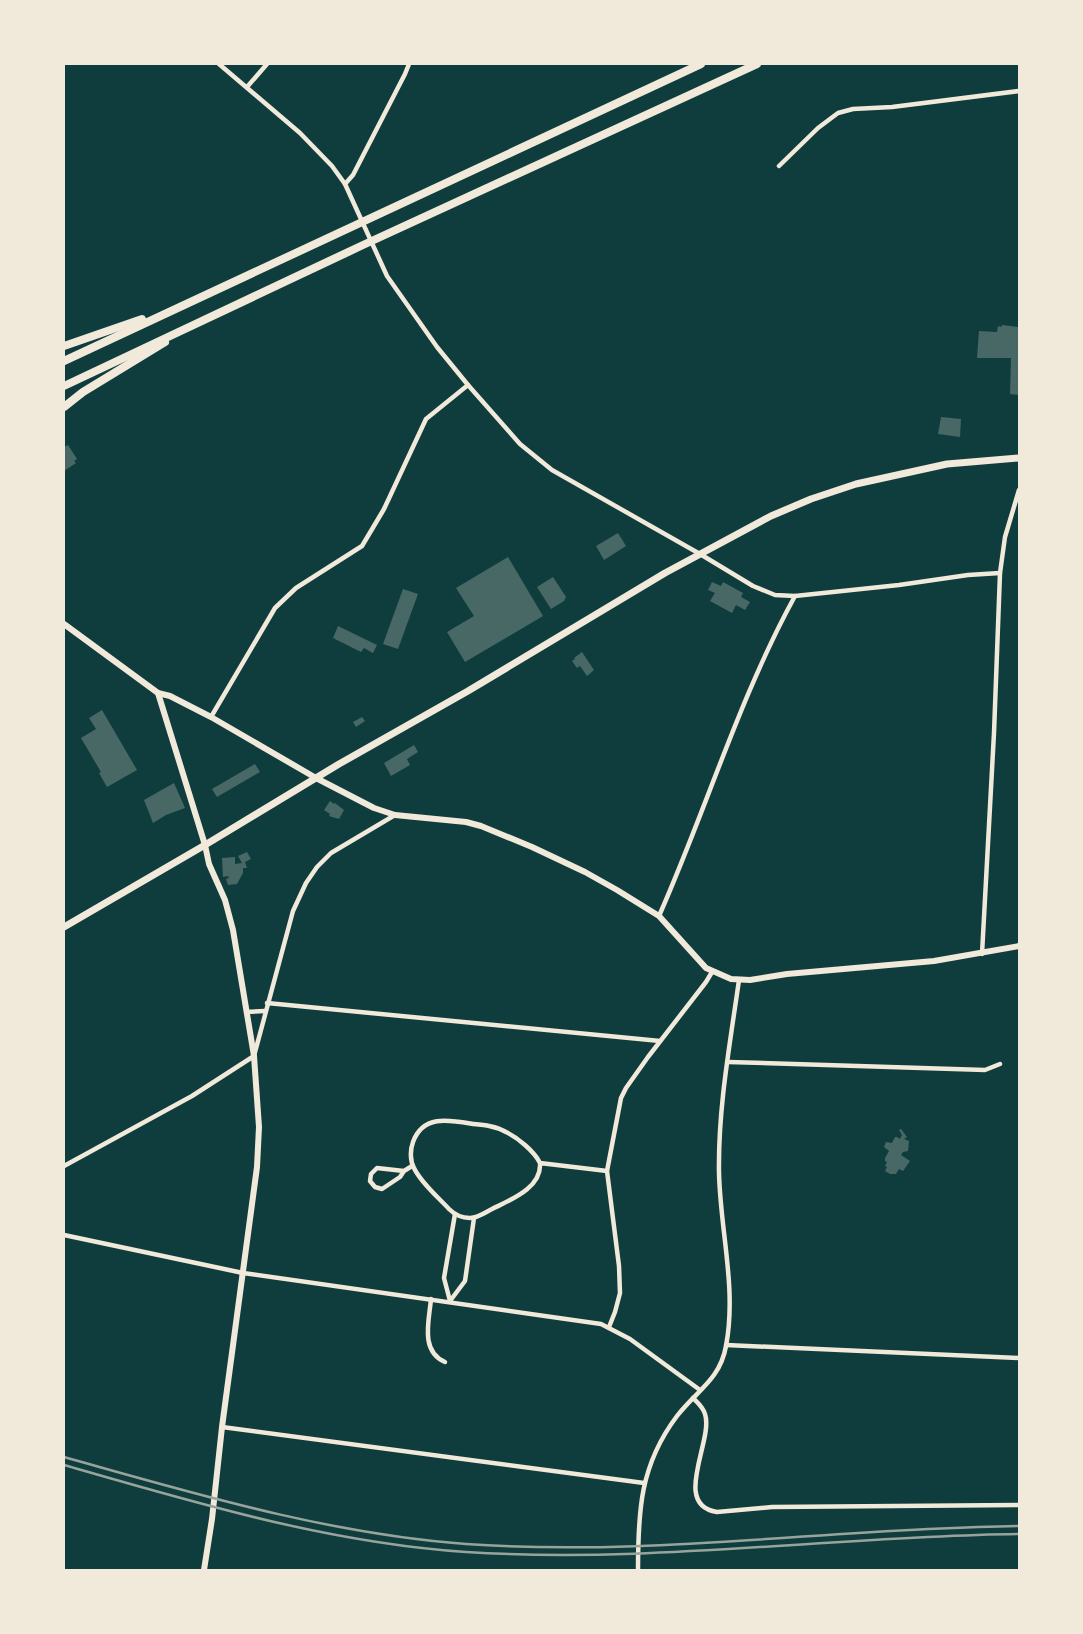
<svg xmlns="http://www.w3.org/2000/svg" width="1083" height="1634" viewBox="0 0 1083 1634" font-family="'DejaVu Sans',sans-serif">
	<style>
		.building { fill: #486865 }
		.lines { fill: none; stroke-linecap: round; stroke-linejoin: round }
		.minor { stroke: #f1e9da; stroke-width: 4.5 }
		.secondary { stroke: #f1e9da; stroke-width: 6 }
		.primary { stroke: #f1e9da; stroke-width: 7 }
		.motorway { stroke: #f1e9da; stroke-width: 8 }
		.rail { stroke: #97a49c; stroke-width: 2.5 }
	</style>
	<rect width="100%" height="100%" fill="#0f3d3e"/>
	<g class="building">
		<polygon points="1002,325 1019,327 1019,395 1010,394 1011,358 977,358 979,331 997,332 998,326 1001,327"/>
		<polygon points="941,417 961,419 960,437 938,434"/>
		<polygon points="68,445 77,459 74,461 76,463 64,471 64,447"/>
		<polygon points="618,533 626,546 604,560 596,546"/>
		<polygon points="508,557 543,616 465,662 447,632 474,616 456,588"/>
		<polygon points="553,577 566,597 564,601 551,609 537,587"/>
		<polygon points="712,582 721,586 723,582 743,593 741,597 750,602 745,610 736,605 732,613 710,601 715,593 708,590"/>
		<polygon points="403,589 418,594 398,649 383,644"/>
		<polygon points="338,626 377,645 373,653 364,648 361,652 333,638"/>
		<polygon points="582,652 594,670 587,676 580,666 577,668 572,661 575,659 574,658"/>
		<polygon points="102,710 137,770 107,787 99,773 101,772 81,738 96,729 89,718"/>
		<polygon points="362,717 365,721 356,727 353,722"/>
		<polygon points="414,745 418,752 407,759 410,765 391,776 384,763"/>
		<polygon points="255,764 260,772 217,797 212,789"/>
		<polygon points="174,783 185,808 166,815 153,823 144,800"/>
		<polygon points="330,801 334,804 335,803 344,810 339,819 329,816 330,814 324,810"/>
		<polygon points="247,852 251,859 245,862 247,868 243,868 243,873 237,884 228,885 226,879 229,878 228,876 223,877 222,858 235,857 235,864 242,863 238,856"/>
		<polygon points="901,1129 907,1137 904,1139 909,1141 908,1151 903,1152 901,1155 910,1161 903,1171 899,1169 896,1174 890,1174 885,1171 887,1167 885,1166 887,1162 885,1161 885,1158 889,1151 884,1147 886,1142 892,1143 895,1137 897,1137 900,1139 902,1135 899,1130"/>
	</g>
	<g class="lines">
		<g class="minor">
			<polyline points="219,64 300,133 332,166 345,184 387,276 437,347 468,385 520,444 552,470 700,554 753,586 775,595 795,596 899,585 968,575 1000,573"/>
			<polyline points="247,87 267,64"/>
			<polyline points="779,166 818,128 838,113 853,109 892,107 1019,91"/>
			<polyline points="345,184 353,175 405,74 409,64"/>
			<polyline points="211,717 275,608 296,588 362,546 384,509 426,419 468,385"/>
			<path d="M659,916c47,-106 80,-218 136,-320"/>
			<polyline points="982,954 994,733 1000,573 1005,537 1019,490"/>
			<polyline points="267,1003 660,1041"/>
			<polyline points="246,1012 265,1011"/>
			<polyline points="728,1062 985,1070 1000,1064"/>
			<path d="M540,1163c-6,-12 -22,-25 -34,-31 -10,-6 -22,-7 -33,-8 -23,-4 -50,-10 -60,18 -3,8 -3,19 1,26 7,15 24,29 35,41 6,6 13,9 21,9 8,0 16,-6 22,-9 18,-9 50,-21 48,-46l67,8"/>
			<polyline points="64,1166 192,1096 254,1056 293,911 306,883 317,867 331,853 395,815"/>
			<polyline points="404,1171 400,1177 382,1189 375,1187 370,1181 371,1174 377,1168 404,1171 412,1166"/>
			<polyline points="455,1214 444,1278 450,1301 465,1281 474,1218"/>
			<polyline points="64,1235 243,1273 601,1324 630,1339 700,1390"/>
			<path d="M431,1299c-2,22 -11,52 14,63"/>
			<polyline points="609,1327 615,1312 620,1293 619,1266 607,1171 621,1098 626,1088 648,1057 706,982 712,972"/>
			<polyline points="726,1345 1019,1358"/>
			<path d="M693,1398c5,5 10,9 12,16 9,26 -34,91 12,98l55,-5 247,-2"/>
			<polyline points="222,1427 644,1483"/>
			<path d="M638,1570c0,-59 2,-105 39,-154 19,-25 43,-36 49,-70 11,-58 -6,-116 -7,-174 -1,-64 11,-128 20,-192"/>
		</g>
		<g class="secondary">
			<polyline points="64,624 158,693 170,696 211,717 316,778 374,808 395,815 466,822 481,826 532,847 585,872 617,890 659,916 706,968 731,979 750,980 787,974 934,961 1019,946"/>
			<polyline points="158,693 205,845 209,864 225,900 233,930 254,1056 259,1127 257,1167 222,1427 212,1519 204,1570"/>
		</g>
		<polyline class="primary" points="64,927 205,845 339,764 468,691 665,573 771,516 811,499 856,484 947,464 1019,458"/>
		<g class="motorway">
			<polyline points="64,346 142,319"/>
			<polyline points="64,361 701,64"/>
			<polyline points="64,386 363,245 757,64"/>
			<polyline points="64,407 83,392 165,342"/>
		</g>
		<g class="rail">
			<path d="M64,1457c132,37 265,77 402,87 185,13 369,-16 553,-18"/>
			<path d="M64,1465c132,38 265,78 402,87 185,12 369,-16 553,-18"/>
		</g>
	</g>
	<rect width="1083" height="1634" fill="none" stroke="#f1e9da" stroke-width="130"/>
</svg>
